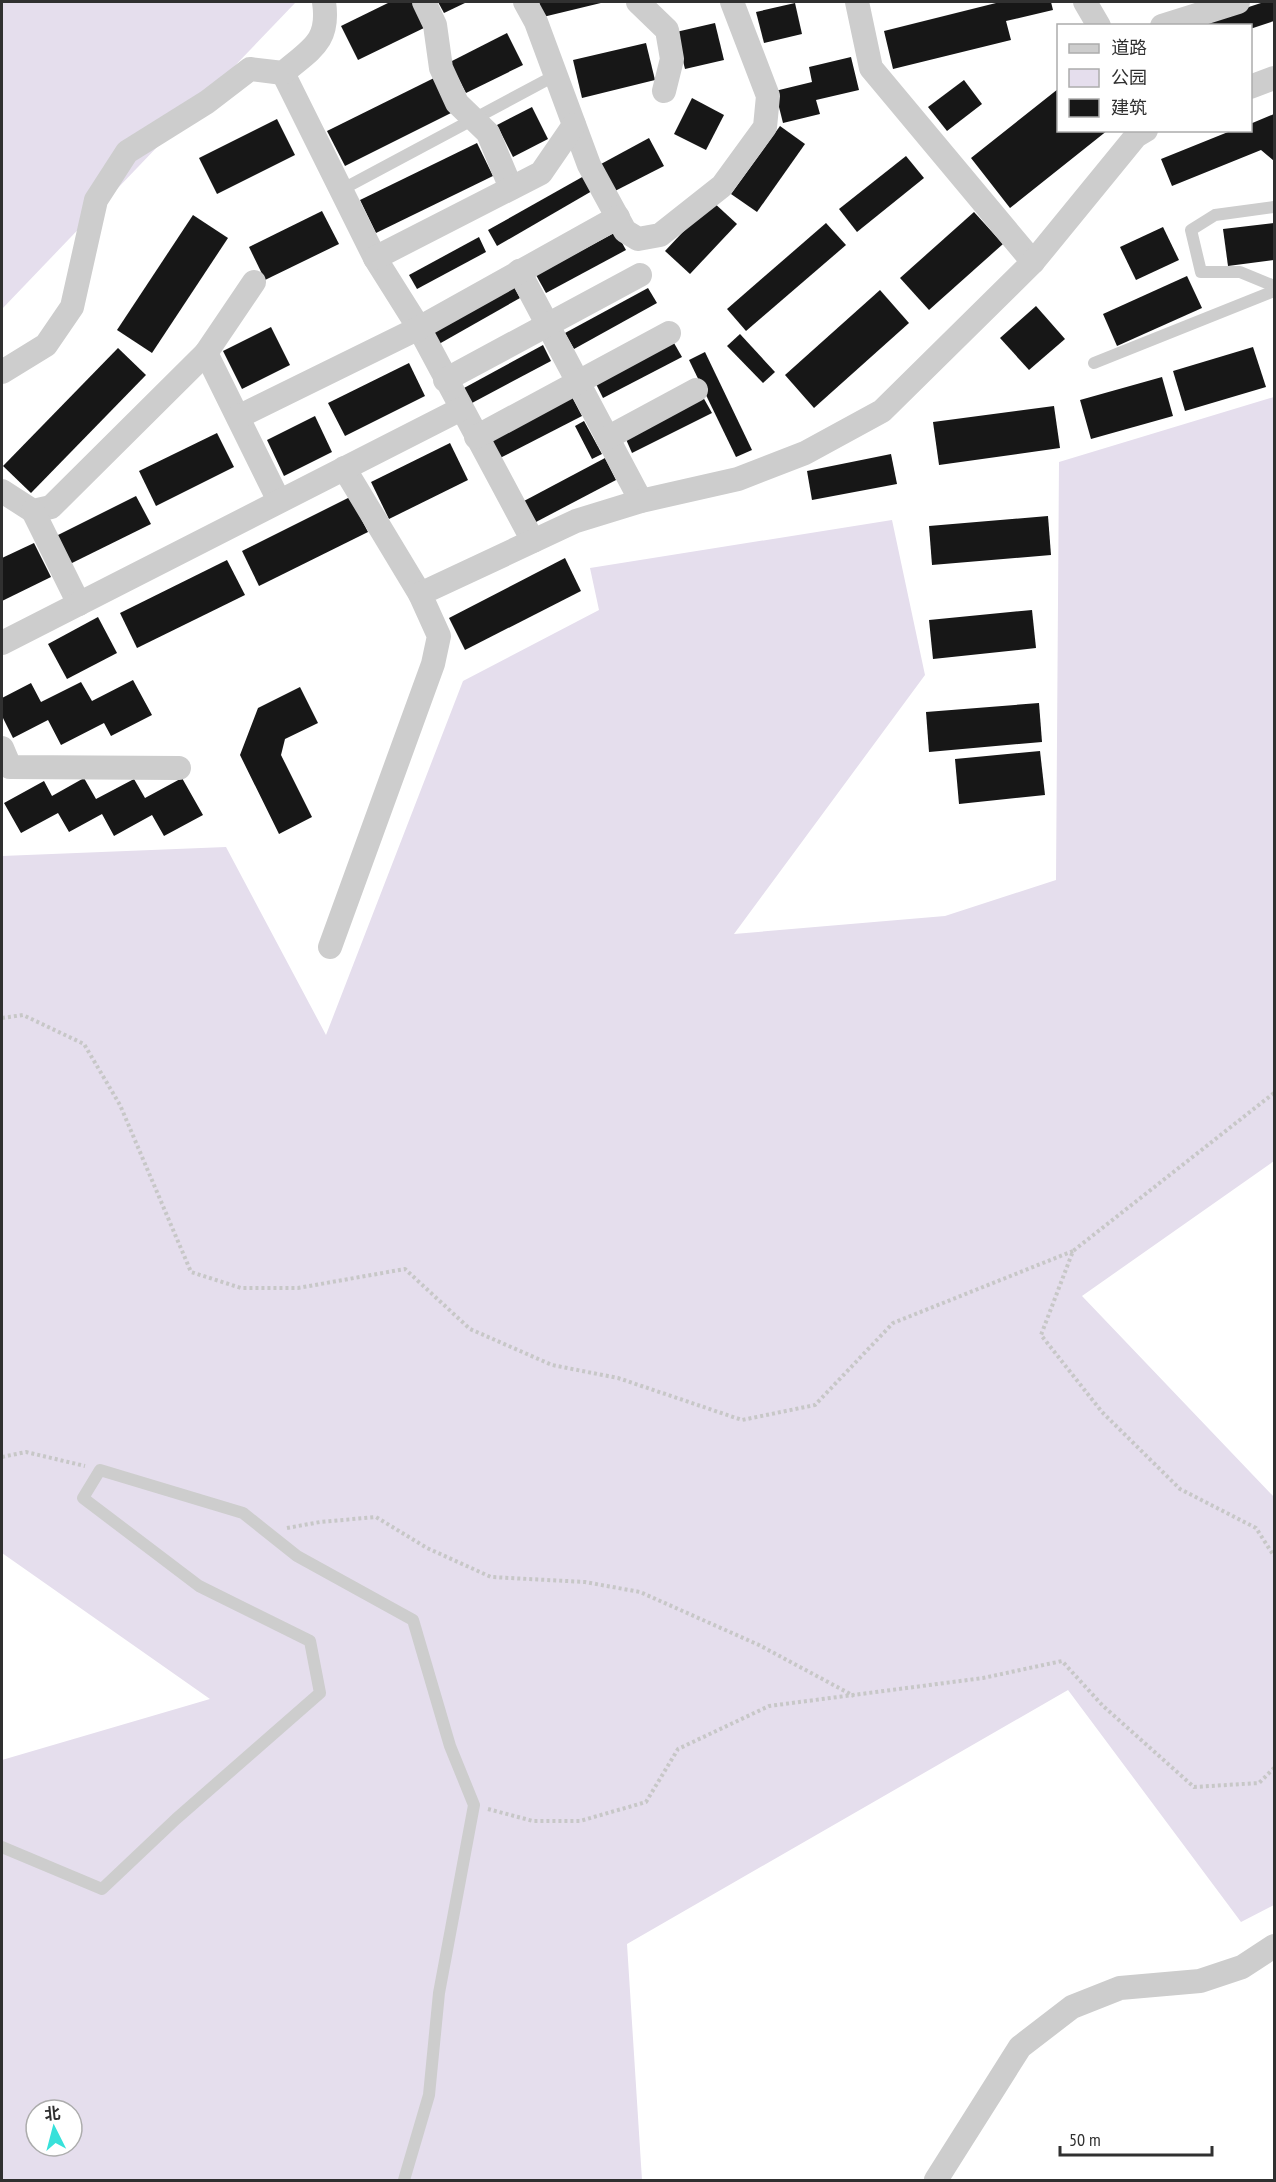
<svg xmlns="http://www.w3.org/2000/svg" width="1276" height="2182" viewBox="0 0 1276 2182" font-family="'PT Sans Narrow','Noto Sans SC',sans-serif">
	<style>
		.green { fill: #e5deed; fill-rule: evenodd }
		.building { fill: #171717 }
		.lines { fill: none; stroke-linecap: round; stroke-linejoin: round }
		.path { stroke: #c7c7c7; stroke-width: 4; stroke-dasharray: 3 3; stroke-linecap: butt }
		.service { stroke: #cdcdcd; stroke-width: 12 }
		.minor { stroke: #cdcdcd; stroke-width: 24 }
	</style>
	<rect width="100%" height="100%" fill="#fff"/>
	<g class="green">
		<polygon points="2,2 296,2 2,309"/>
		<path d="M1274,397v764l-192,135 192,201v408l-33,17 -173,-232 -441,254 15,236h-640v-420l208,-61 -208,-146v-697l224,-9 100,188 137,-354 136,-71 -9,-42 302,-48 33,155 -191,259 211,-18 111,-36 3,-418zM36,2110h36v36h-36z"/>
	</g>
	<g class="building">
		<polygon points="390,2 413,2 426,27 358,60 341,26"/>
		<polygon points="438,2 467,2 444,13"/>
		<polygon points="539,2 605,2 543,17"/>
		<polygon points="1000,2 1051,2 1053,10 1006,21 1011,40 893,69 884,31"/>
		<polygon points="1264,2 1274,2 1274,21 1250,29 1250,26 1191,26"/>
		<polygon points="795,3 802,34 764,43 756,12"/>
		<polygon points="715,23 724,60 685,69 676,32"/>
		<polygon points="507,33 523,65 466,93 450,62"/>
		<polygon points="646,43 655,80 582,98 573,60"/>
		<polygon points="851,57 859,90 816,100 820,114 783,123 775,91 812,82 809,67"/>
		<polygon points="434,78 451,113 345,166 327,131"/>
		<polygon points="964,80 982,104 947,131 928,107"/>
		<polygon points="1058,89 1058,130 1108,130 1010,208 971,158"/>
		<polygon points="692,98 724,115 706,150 674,134"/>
		<polygon points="532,107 548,139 513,157 497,125"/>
		<polygon points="1274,114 1274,161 1261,150 1172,186 1161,159 1233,130 1250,130 1250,124"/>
		<polygon points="277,119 295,155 217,194 199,158"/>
		<polygon points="780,126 805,144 757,212 731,194"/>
		<polygon points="649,138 664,166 615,191 601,164"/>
		<polygon points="477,143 493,176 376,233 360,200"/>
		<polygon points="906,156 924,178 857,232 839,209"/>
		<polygon points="584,176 592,191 497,246 488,230"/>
		<polygon points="712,201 737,224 690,274 665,251"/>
		<polygon points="322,211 339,244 265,280 249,247"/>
		<polygon points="974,212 1003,244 929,310 900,278"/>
		<polygon points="193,215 228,238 152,353 117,330"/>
		<polygon points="826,223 846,245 746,331 727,309"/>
		<polygon points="1274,223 1274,260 1228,266 1223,229"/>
		<polygon points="1163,227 1179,260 1136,280 1120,247"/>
		<polygon points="616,232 626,250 546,293 536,275"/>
		<polygon points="479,237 486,252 417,289 409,275"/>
		<polygon points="1187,276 1202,308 1117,346 1103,314"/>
		<polygon points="513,285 520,298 439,344 432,331"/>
		<polygon points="648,288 657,303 574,349 565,333"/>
		<polygon points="880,290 909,323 814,408 785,375"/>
		<polygon points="1036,306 1065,339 1029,370 1000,338"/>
		<polygon points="271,327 290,365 242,389 223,351"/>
		<polygon points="740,334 775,372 763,383 727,346"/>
		<polygon points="674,343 682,357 603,398 596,384"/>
		<polygon points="543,345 551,361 472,403 464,388"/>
		<polygon points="1253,347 1266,387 1185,411 1173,371"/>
		<polygon points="118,348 146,375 31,493 3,466"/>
		<polygon points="705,352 752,450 736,457 689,360"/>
		<polygon points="409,363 425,396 345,436 328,403"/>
		<polygon points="1162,377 1173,416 1091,439 1080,400"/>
		<polygon points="572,397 582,416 500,458 490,440"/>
		<polygon points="703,397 712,413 632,453 625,437"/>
		<polygon points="1054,406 1060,448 939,465 933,422"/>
		<polygon points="315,416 332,452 284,476 267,440"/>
		<polygon points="584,421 602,454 592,459 575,426"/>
		<polygon points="217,433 234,467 156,506 139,471"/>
		<polygon points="450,443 468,480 389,519 371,482"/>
		<polygon points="891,454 897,484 812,500 807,471"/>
		<polygon points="605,458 616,480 536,522 524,501"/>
		<polygon points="136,496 151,524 70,564 56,536"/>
		<polygon points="350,497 368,532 259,586 242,551"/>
		<polygon points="1048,516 1051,555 932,565 929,526"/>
		<polygon points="34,543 51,577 2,601 2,558"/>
		<polygon points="565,558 581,591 465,650 449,618"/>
		<polygon points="227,560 245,595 137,648 120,613"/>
		<polygon points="1032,610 1036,648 933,659 929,620"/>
		<polygon points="98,617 117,653 67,679 48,644"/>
		<polygon points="133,680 152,715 111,736 104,723 61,745 48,720 13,738 2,716 2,698 31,683 41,702 81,682 92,701"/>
		<polygon points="300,687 318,723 285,739 281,755 312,817 279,834 240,755 258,708"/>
		<polygon points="1039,703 1042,742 929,752 926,712"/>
		<polygon points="1040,751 1045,795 959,804 955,759"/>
		<polygon points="84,778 96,799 134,779 145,798 182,778 203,815 164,836 152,815 114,836 102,814 69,832 58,813 21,833 4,803 44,781 52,796"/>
	</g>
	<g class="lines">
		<g class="path">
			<polyline points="2,1018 23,1015 84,1044 120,1105 191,1272 241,1288 298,1288 405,1269 470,1329 552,1365 618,1378 742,1420 815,1405 893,1323 1073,1251"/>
			<polyline points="1274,1093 1073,1251 1041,1335 1102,1412 1180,1489 1256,1528 1274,1556"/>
			<polyline points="2,1457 26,1452 85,1466"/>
			<polyline points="287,1528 320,1522 376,1517 427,1548 491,1577 585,1582 640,1592 759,1645 854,1696"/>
			<polyline points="488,1809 533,1821 580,1821 646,1802 678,1749 769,1706 983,1678 1062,1661 1103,1706 1194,1787 1259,1783 1274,1768"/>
		</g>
		<g class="service">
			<polyline points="341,190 556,75"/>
			<polyline points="1274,207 1215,215 1191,230 1201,272 1240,272 1274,286"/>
			<polyline points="1094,363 1274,291"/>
			<polyline points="2,1847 102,1889 176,1819 320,1693 310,1641 199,1586 83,1498 100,1470 243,1513 297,1556 413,1620 450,1746 474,1805 439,1993 429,2095 404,2180"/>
		</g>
		<g class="minor">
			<polyline points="424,2 435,25 441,68 457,103 488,133 511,188"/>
			<polyline points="525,2 536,22 589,165 625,231 638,239 660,235 722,186 765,127 768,96 732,2"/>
			<polyline points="638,2 667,30 672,59 664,91"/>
			<polyline points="857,2 871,68 1033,262"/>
			<polyline points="1085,2 1099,26"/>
			<polyline points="1162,26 1238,2"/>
			<polyline points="283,73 375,258 419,328 533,541"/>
			<polyline points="1250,87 1274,78"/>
			<polyline points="375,258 541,173 574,125"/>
			<polyline points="519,271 641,501"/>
			<polyline points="206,353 279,501"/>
			<path d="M2,372l44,-27 26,-38 24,-107 31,-48 80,-50 43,-33 33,4c28,-24 47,-31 41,-71"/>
			<polyline points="445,380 640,275"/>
			<polyline points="238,417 419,328 618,217"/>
			<polyline points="476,437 669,333"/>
			<polyline points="607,438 696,390"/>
			<polyline points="344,468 420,594"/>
			<polyline points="2,491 33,511 51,507 206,353 254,282"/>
			<polyline points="33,511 79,604"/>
			<polyline points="2,643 461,409"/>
			<polyline points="2,748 10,767 179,768"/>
			<polyline points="330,947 433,664 439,636 420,594 576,521 641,501 738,479 805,453 882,411 1033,262 1136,136 1146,130"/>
			<polyline points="936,2180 1020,2047 1072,2007 1120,1988 1200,1981 1242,1967 1274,1946"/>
		</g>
	</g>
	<rect width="1276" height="2182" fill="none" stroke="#303030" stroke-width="6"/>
	<rect x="1057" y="24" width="195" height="108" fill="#ffffff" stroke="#acacac" stroke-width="1.5"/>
	<rect x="1069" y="44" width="30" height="9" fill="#cdcdcd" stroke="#acacac" stroke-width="1.5"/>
	<text x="1111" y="54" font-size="18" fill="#303030">道路</text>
	<rect x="1069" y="69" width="30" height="18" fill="#e5deed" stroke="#acacac" stroke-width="1.5"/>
	<text x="1111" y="84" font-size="18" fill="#303030">公园</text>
	<rect x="1069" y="99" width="30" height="18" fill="#171717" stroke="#acacac" stroke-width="1.5"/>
	<text x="1111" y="114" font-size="18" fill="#303030">建筑</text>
	<g transform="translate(54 2128) rotate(354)"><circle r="28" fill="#ffffff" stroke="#acacac" stroke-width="1.5"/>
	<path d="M0-4.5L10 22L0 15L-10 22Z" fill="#38e1da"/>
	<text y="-9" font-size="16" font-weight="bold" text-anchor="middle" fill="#303030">北</text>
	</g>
	<path d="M1060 2146v9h152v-9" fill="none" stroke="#303030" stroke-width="3"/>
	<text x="1069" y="2146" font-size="18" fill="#303030" stroke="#ffffff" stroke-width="4.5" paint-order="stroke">50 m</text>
</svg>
